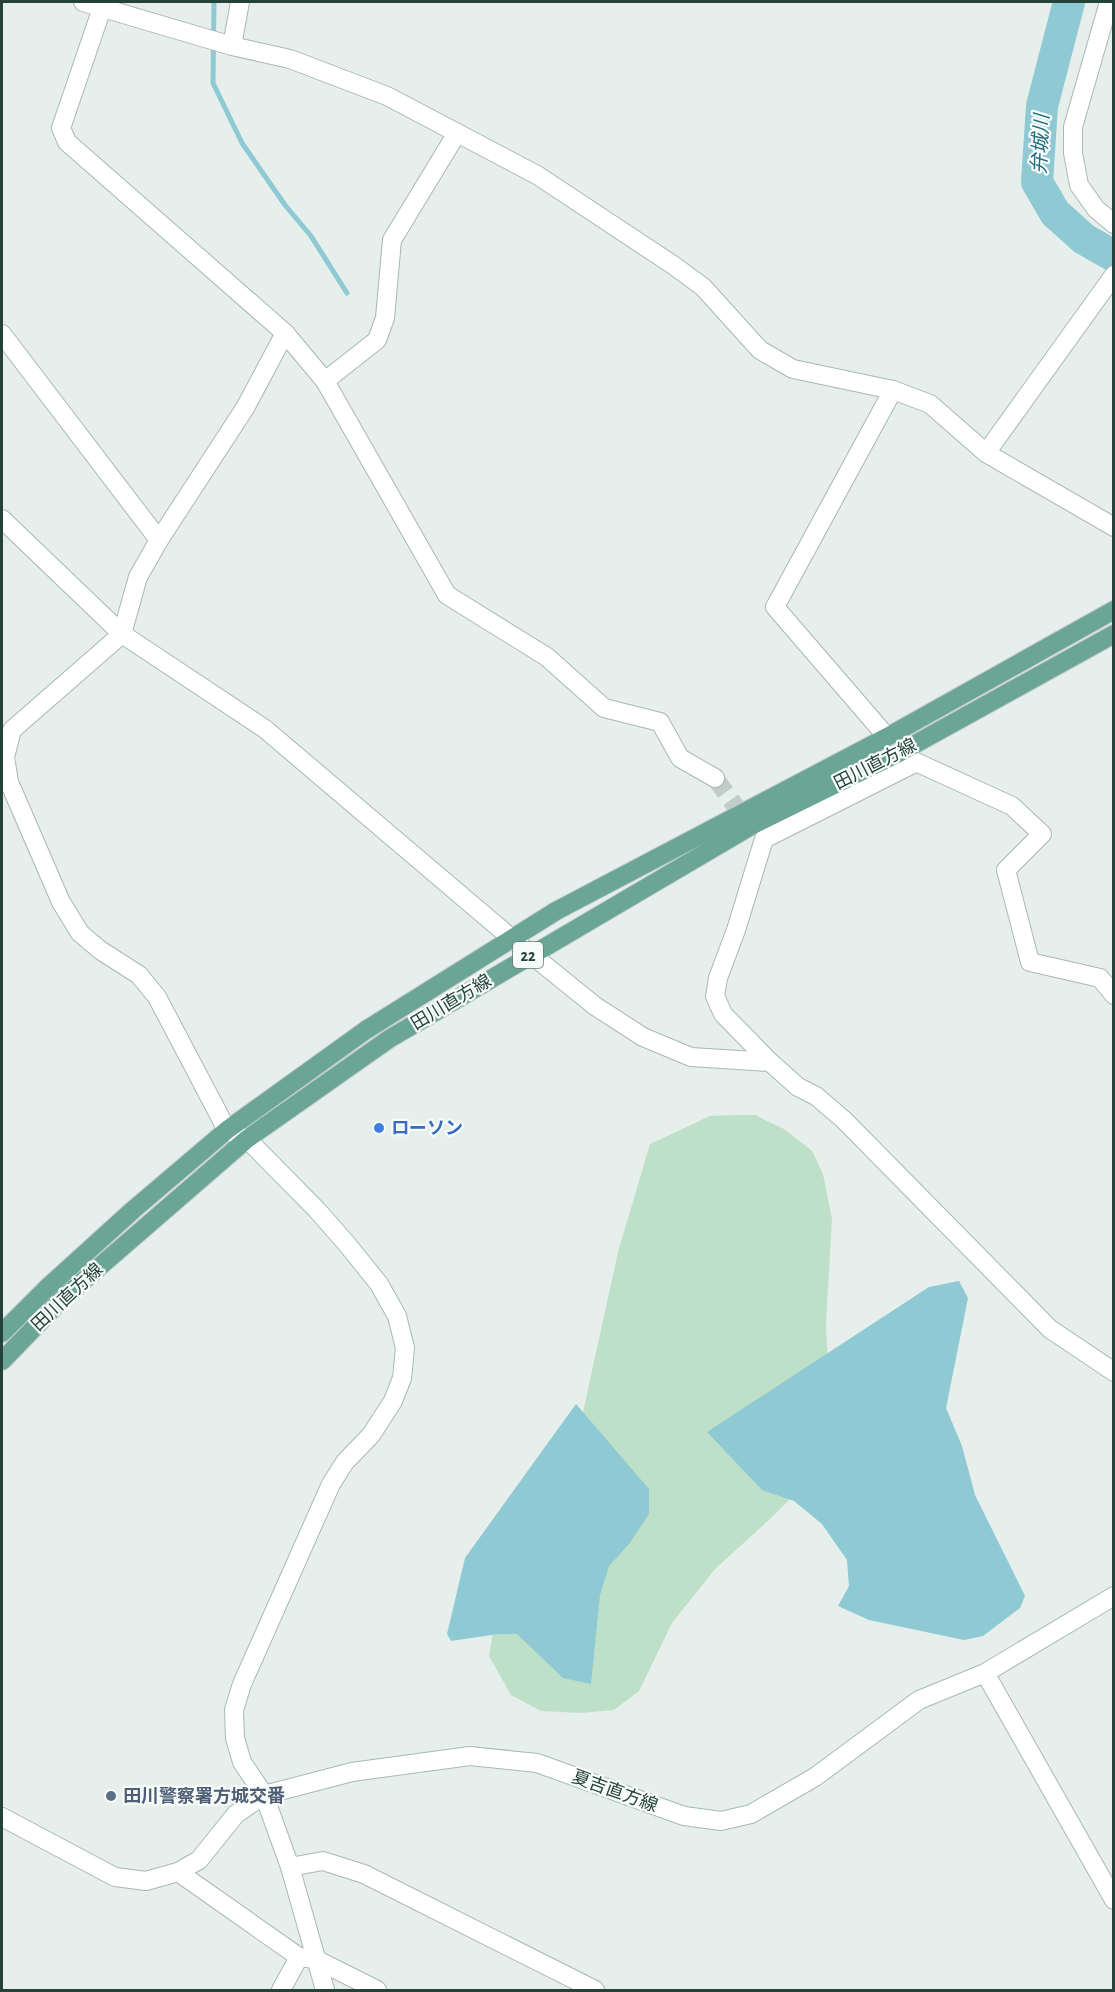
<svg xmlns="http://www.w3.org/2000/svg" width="1115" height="1992" viewBox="0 0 1115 1992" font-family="'Alegreya Sans','Noto Sans JP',sans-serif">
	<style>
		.green { fill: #bfe0c8 }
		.water { fill: #8ec9d4 }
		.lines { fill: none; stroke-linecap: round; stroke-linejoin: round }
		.stream { stroke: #8ec9d4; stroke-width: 5 }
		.river { stroke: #8ec9d4; stroke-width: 32 }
		.street-tunnel { stroke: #bfccc8; stroke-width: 18; stroke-dasharray: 18 9; stroke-linecap: butt }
		.street-casing { stroke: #a8b8b2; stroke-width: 20 }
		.secondary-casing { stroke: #a4bbb3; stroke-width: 20 }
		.primary-casing { stroke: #c2cac8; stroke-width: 20 }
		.street { stroke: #fff; stroke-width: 18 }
		.secondary { stroke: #fff; stroke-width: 18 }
		.primary { stroke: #6aa596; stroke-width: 18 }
		.shop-dot { fill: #3f7fe0; stroke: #f7fbf9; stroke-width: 2 }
		.service-dot { fill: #5c6f8a; stroke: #f7fbf9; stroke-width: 2 }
		.labels { text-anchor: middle; stroke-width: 4.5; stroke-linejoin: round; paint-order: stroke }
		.shield { fill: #f7fbf9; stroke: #637a73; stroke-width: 1.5 }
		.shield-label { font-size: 16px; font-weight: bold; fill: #24423a }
		.street-label { font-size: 18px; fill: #24423a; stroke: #f7fbf9 }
		.shop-label { font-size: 18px; font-weight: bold; fill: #366cbe; stroke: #f7fbf9; text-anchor: start }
		.service-label { font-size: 18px; font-weight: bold; fill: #4e5e75; stroke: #f7fbf9; text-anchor: start }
		.water-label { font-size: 20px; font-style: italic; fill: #1c6f80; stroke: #f7fbf9 }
	</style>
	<rect width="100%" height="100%" fill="#e6efeb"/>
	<polygon class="green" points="735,1115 755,1115 784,1129 812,1151 823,1174 832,1219 826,1324 829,1386 795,1494 771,1518 715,1569 672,1623 639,1691 614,1710 581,1713 541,1711 511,1695 489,1656 493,1631 583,1412 618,1252 650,1144 710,1116"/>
	<g class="water">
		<polygon points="959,1281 968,1298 946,1408 962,1446 975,1495 1025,1596 1020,1608 983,1636 964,1640 869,1620 838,1606 849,1586 847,1560 822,1524 794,1501 762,1490 707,1432 929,1287"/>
		<polygon points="576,1404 649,1489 649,1514 630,1543 609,1566 600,1595 591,1684 563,1678 517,1634 498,1634 451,1641 447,1634 465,1558"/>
	</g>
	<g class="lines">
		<polyline class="stream" points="214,2 213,83 242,143 285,205 311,236 347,293"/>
		<polyline class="river" points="1069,2 1042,106 1037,182 1055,213 1084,239 1114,256"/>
		<polyline class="street-tunnel" points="715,778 749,825"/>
		<defs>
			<g id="street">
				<polyline points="83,2 232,46 290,59 387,96 537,175 673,265 703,287 760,350 793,369 893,390 930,404 986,453 1114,527"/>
				<polyline points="1109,2 1073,127 1073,153 1079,185 1096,209 1114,224"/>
				<polyline points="102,8 61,128 67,142 285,333 325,381 447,595 547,657 604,708 660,722 680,758 715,778"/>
				<polyline points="232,46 240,2"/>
				<polyline points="2,334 159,540"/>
				<polyline points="325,381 377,340 385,318 392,240 457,133"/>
				<polyline points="986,453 1114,275"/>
				<polyline points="2,519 122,634 265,729 511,938 595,1006 643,1037 691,1057 770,1062"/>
				<polyline points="887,737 775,607 893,390"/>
				<polyline points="905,757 1012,806 1042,834 1006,870 1030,962 1100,978 1114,995"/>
				<polyline points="770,1062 723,1014 715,996 718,978 736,930 764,839 915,763"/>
				<polyline points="240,1136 227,1130 157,997 139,975 100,950 80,933 61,902 9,782 5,757 12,730 122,634 138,577 159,540 245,408 285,333"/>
				<polyline points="985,1673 1114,1900"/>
				<polyline points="2,1817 115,1877 146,1881 178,1872 199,1860 236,1814 264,1795"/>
				<polyline points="290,1867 323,1861 364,1874 595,1990"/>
				<polyline points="178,1872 299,1957 315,1959 377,1990"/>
				<polyline points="281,1990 299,1957"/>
			</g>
			<g id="secondary">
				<polyline points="770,1062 798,1087 816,1096 844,1120 1050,1329 1114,1372"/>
				<polyline points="247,1139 317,1210 346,1243 379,1284 397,1316 405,1348 402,1378 393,1401 371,1435 345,1462 331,1484 242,1684 234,1710 235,1738 242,1762 264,1795 290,1867 325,1990"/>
				<polyline points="264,1795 352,1772 470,1756 537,1763 684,1816 721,1821 751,1814 815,1777 919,1700 985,1673 1114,1596"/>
			</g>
			<g id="primary">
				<polyline points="2,1333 47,1288 133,1210 227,1130 366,1030 556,911 887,737 1114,610"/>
				<polyline points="2,1361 61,1300 247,1139 389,1039 751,826 899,753 1114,634"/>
			</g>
		</defs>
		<use href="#street" class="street-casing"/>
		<use href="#secondary" class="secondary-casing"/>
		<use href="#primary" class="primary-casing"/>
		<use href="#street" class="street"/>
		<use href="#secondary" class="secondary"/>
		<use href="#primary" class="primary"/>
	</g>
	<circle class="shop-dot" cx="379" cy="1128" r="6"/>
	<circle class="service-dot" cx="111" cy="1796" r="6"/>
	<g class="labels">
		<rect class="shield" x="513" y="942" width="30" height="26" rx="4.5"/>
		<g class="shield-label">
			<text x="528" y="961">22</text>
		</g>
		<g class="street-label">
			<text transform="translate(875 764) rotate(-27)" y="6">田川直方線</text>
			<text transform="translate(451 1002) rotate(-31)" y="6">田川直方線</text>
			<text transform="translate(67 1297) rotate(-43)" y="6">田川直方線</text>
			<text transform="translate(615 1791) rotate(20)" y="6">夏吉直方線</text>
		</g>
		<g class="shop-label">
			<text x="391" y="1134">ローソン</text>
		</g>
		<g class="service-label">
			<text x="123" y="1802">田川警察署方城交番</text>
		</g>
		<g class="water-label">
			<text transform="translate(1040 144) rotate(-87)" y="7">弁城川</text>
		</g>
	</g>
	<rect width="1115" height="1992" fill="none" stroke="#24423a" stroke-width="6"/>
</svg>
